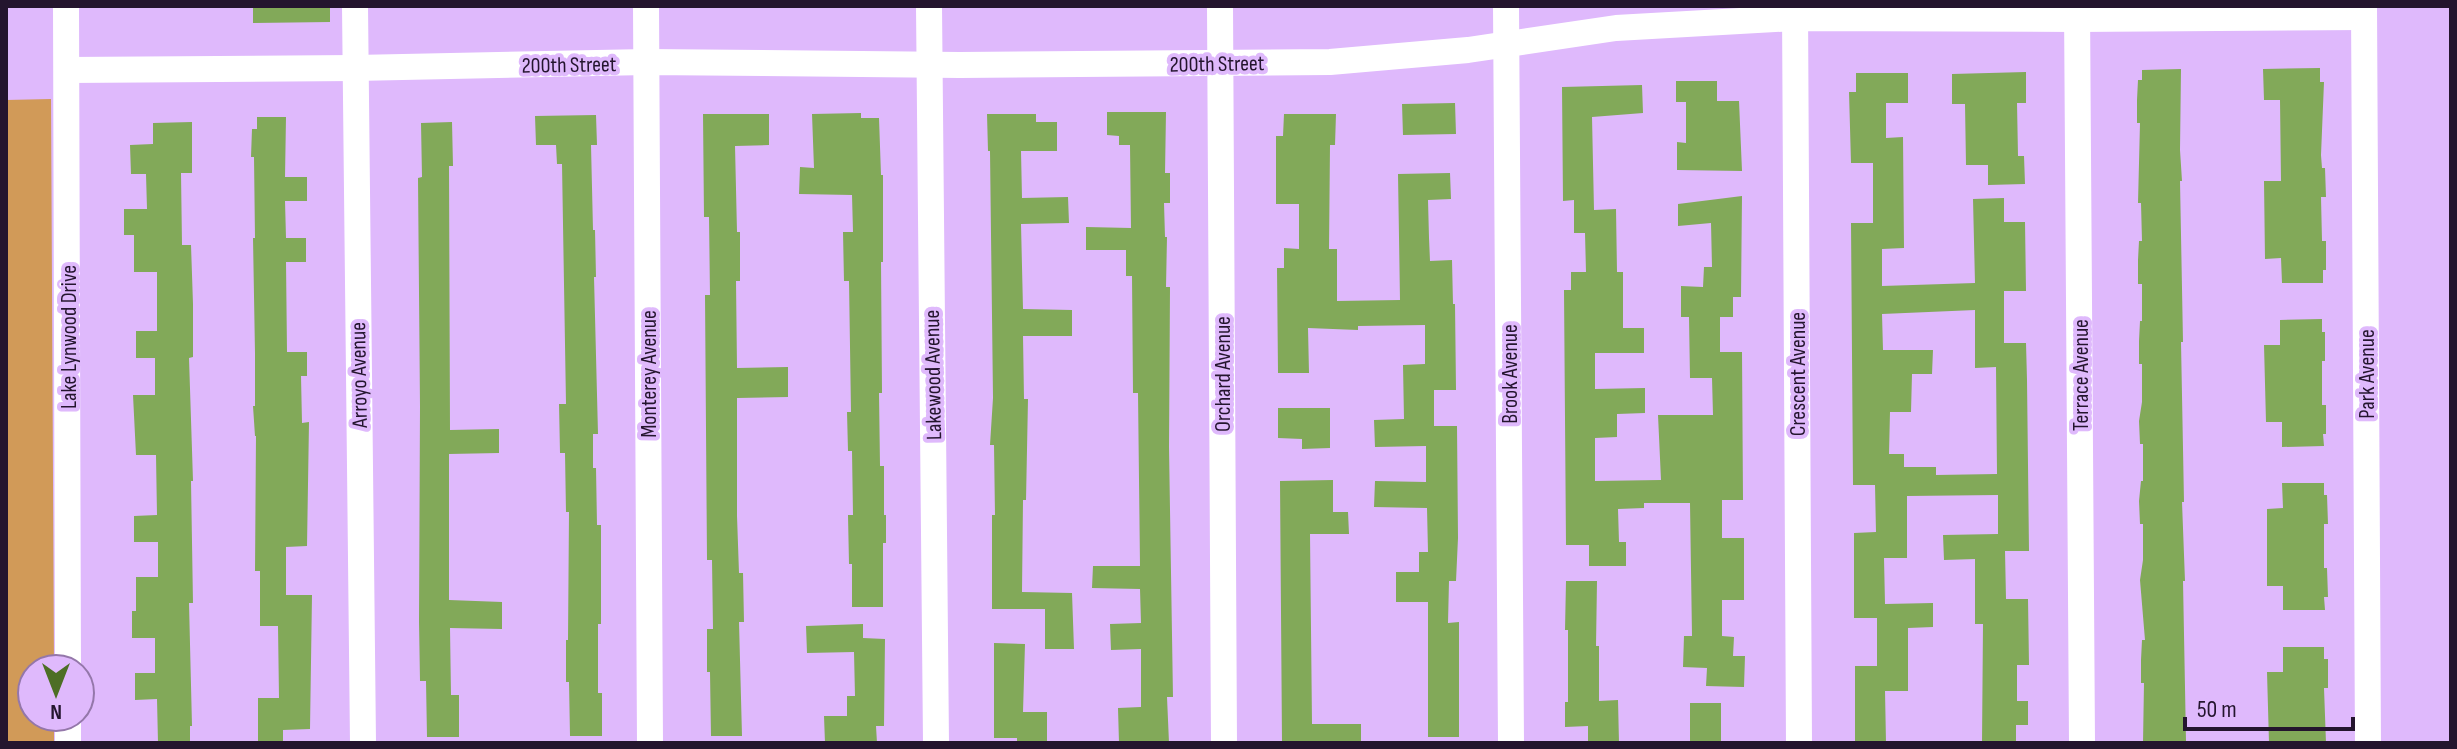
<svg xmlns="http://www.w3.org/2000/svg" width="2457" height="749" viewBox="0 0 2457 749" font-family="'Sofia Sans Condensed',sans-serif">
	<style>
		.green { fill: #d19a58 }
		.building { fill: #82a959; fill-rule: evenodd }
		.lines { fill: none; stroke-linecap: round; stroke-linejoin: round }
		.minor { stroke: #fff; stroke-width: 26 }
		.labels { text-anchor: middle; stroke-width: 8; stroke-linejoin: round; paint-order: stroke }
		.street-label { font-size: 22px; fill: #24152e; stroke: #dfb9fc }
	</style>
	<rect width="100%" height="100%" fill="#dfb9fc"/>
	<polygon class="green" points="51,99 54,669 32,669 32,717 54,717 54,743 6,743 6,100"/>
	<g class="building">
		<polygon points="253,6 330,6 330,22 253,23"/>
		<polygon points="2320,68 2320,82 2324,82 2321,155 2322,168 2325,168 2326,197 2321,197 2322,241 2326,241 2326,270 2323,270 2323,283 2282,283 2281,258 2265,259 2264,181 2281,181 2280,100 2264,100 2263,69"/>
		<polygon points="2181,69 2180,150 2182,181 2180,181 2183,342 2181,342 2184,502 2182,502 2185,581 2183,581 2186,741 2184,743 2143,743 2144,683 2141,683 2141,660 2142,640 2145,640 2140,580 2143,560 2143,524 2140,524 2139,501 2141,481 2143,481 2143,444 2140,444 2139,421 2142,402 2142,364 2139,364 2139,341 2140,321 2142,321 2142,284 2138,284 2138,260 2139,241 2142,241 2141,203 2138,203 2140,123 2137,123 2137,100 2138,80 2142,80 2142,70"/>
		<polygon points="2026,72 2026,103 2017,103 2018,156 2024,156 2025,184 1988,185 1988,165 1966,165 1965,104 1952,104 1952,74"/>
		<path d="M1856,73h52v30h-22v35l17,-1 1,111 -22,1v37l93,-3 -2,-84 31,-1v24h21l1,69h-22v52h22l1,37 2,171h-24l1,48h22l1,66h-12v36h11v24h-12v18h-34l1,-119h-8v-65l-31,1 -1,-25 55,-1v-39l-91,1v62h-23l1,46 48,-1v24l-25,1v63h-23l1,52h-31v-77h22v-48h-23v-85l22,-1 -1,-47h-22l-2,-262h22v-60h-22l-2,-71h7zM1975,310v58l21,-1 1,107 -61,1v-8h-32v-13h-15l1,-42h21l1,-38h20l1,-24h-50l-1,-36z"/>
		<polygon points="1676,81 1717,81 1717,101 1739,101 1742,171 1677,170 1677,142 1686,143 1686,102 1676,102"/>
		<polygon points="1642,85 1643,113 1592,117 1594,210 1616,209 1617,272 1623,272 1623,328 1644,328 1644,353 1595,353 1595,389 1645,388 1645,413 1617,414 1617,437 1595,438 1595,481 1661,480 1658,415 1713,415 1712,378 1690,378 1689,317 1681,317 1681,286 1703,287 1704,267 1712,267 1711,223 1678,226 1678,204 1742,196 1741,297 1733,297 1733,317 1720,317 1720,352 1742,352 1743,500 1722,500 1722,538 1744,538 1744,600 1722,600 1722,636 1734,637 1733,656 1745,656 1744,687 1706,686 1707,668 1683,667 1684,636 1692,636 1690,503 1644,503 1644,508 1618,509 1619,542 1626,542 1626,566 1589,566 1589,545 1566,545 1564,290 1571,290 1571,272 1586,272 1585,233 1574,233 1574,200 1563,201 1562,87"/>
		<polygon points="1455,103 1456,134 1403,135 1402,104"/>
		<polygon points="1107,112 1166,112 1165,173 1170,173 1170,203 1164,203 1165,237 1167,237 1166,287 1170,287 1169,447 1173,697 1167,697 1169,743 1119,743 1118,708 1141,707 1141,649 1111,650 1110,624 1141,623 1140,589 1092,588 1093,566 1140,566 1138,393 1133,393 1132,276 1126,276 1126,250 1086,250 1086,227 1131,228 1130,145 1119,145 1119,136 1107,135"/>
		<polygon points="861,113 861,118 879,118 881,175 883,175 883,262 881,262 882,393 879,393 880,466 884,466 884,515 886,515 886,543 883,543 883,607 852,607 852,564 849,564 848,515 853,515 852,451 848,451 847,412 851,412 849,281 844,281 843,232 853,232 852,195 799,194 800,167 814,168 812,114"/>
		<polygon points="703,114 769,114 769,145 735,146 737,232 740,232 740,281 736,281 737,368 788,367 788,397 737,398 737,516 739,573 743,573 744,622 739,622 742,736 711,736 710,672 707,672 707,629 713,629 712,560 707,560 705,295 710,295 709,217 704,217"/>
		<polygon points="987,114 1036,114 1036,122 1057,122 1057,151 1021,151 1022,198 1068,197 1069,223 1021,224 1023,309 1072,310 1072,336 1023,336 1024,399 1028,399 1026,500 1023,500 1022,592 1072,593 1074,649 1045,649 1045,609 992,609 992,515 995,515 994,445 990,445 993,398 990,151 988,151"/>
		<polygon points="1284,114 1336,114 1335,145 1330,145 1329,249 1337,249 1337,301 1400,300 1398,174 1450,173 1451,199 1428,200 1429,238 1430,261 1452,260 1453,304 1455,304 1456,390 1434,390 1434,426 1457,426 1458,538 1456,581 1449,581 1448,623 1459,622 1459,737 1428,737 1428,602 1396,602 1396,572 1419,572 1419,552 1428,552 1427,508 1374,507 1375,481 1426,482 1426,446 1375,447 1374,420 1404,419 1403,365 1425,364 1425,325 1358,326 1358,330 1308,328 1309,373 1278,373 1277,268 1284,268 1284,248 1299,249 1299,204 1276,204 1276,136 1283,136"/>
		<polygon points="596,115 597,145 591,145 593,230 595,230 596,277 594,277 598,434 593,434 593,468 596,468 597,525 601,525 601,624 598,624 598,693 602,693 602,736 570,736 569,682 566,682 566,640 568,640 569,512 566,512 565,453 560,453 559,404 566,404 562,164 557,164 556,145 536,145 535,116"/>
		<polygon points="257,117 286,117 285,177 307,177 307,201 285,201 286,238 306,238 306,262 286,262 287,352 307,352 307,376 301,376 302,423 309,422 307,546 286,547 286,595 312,595 310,729 283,730 283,743 258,743 258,698 279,698 278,626 260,626 260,571 255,571 256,436 255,436 253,406 255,406 255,353 253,238 255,238 254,157 251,157 252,129 257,129"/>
		<polygon points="192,122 192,173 181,173 182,245 191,245 193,304 193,357 189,358 193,481 191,481 193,603 189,603 192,726 190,726 190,743 158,743 157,699 135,700 135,673 155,673 155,638 132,638 132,611 136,611 136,577 158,577 158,542 134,542 134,516 157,515 156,455 136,455 133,395 155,395 155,358 136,358 136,331 157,331 157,272 134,272 134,235 124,235 124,209 147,209 146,174 131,174 130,145 153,144 153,123"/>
		<polygon points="452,122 453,166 449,166 450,430 499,429 499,453 449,454 449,600 502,602 502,629 450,628 451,695 459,695 459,737 427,737 426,681 420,681 419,622 420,406 418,178 422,177 421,123"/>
		<polygon points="2322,319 2322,332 2325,332 2325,361 2322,361 2322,405 2326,405 2326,434 2323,434 2324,446 2282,447 2282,422 2266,422 2264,345 2280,345 2280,320"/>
		<polygon points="1278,408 1330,408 1330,448 1302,449 1302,439 1278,438"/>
		<polygon points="1333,480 1333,512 1348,512 1349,534 1310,534 1312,724 1361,724 1361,743 1282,743 1280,481"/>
		<polygon points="2282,483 2324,483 2324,495 2327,495 2328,524 2324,524 2324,568 2327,568 2328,597 2324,597 2325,610 2283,610 2283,586 2267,586 2267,509 2283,508"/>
		<polygon points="1566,581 1597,581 1596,646 1599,646 1599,701 1618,700 1619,743 1588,743 1588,726 1565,727 1565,702 1568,702 1568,630 1565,630"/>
		<polygon points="863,624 863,638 885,639 884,726 876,726 877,743 825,743 824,716 847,716 847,696 855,696 854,652 807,653 806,626"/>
		<polygon points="994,643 1025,644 1023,712 1047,712 1047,743 1017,743 1017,738 994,738"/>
		<polygon points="2283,647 2324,647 2324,659 2328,659 2328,688 2324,688 2326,743 2269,743 2267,672 2283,672"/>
		<rect x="1690" y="703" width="31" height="40"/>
	</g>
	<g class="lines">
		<g class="minor">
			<polyline points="66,6 68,669"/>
			<polyline points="355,6 363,743"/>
			<polyline points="646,6 650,743"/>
			<polyline points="929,6 936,743"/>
			<polyline points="1220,6 1224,743"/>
			<polyline points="1506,6 1511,743"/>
			<polyline points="1795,6 1799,743"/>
			<polyline points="2077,6 2082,743"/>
			<polyline points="2364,6 2368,743"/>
			<polyline points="67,70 355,68 647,62 960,65 1330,62 1468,50 1616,28 1795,18 2077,19 2364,17"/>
			<polyline points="68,717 68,743"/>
		</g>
	</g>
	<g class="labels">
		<g class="street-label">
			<text transform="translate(1217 63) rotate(-1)" y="8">200th Street</text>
			<text transform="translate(569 64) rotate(-1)" y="8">200th Street</text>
			<text transform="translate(68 337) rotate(-90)" y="8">Lake Lynwood Drive</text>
			<text transform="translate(648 374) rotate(-90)" y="8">Monterey Avenue</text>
			<text transform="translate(1222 374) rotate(-90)" y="8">Orchard Avenue</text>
			<text transform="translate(1509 374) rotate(-90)" y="8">Brook Avenue</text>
			<text transform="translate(1797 374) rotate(-90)" y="8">Crescent Avenue</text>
			<text transform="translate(2366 374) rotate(-90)" y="8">Park Avenue</text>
			<text transform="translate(358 375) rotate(-91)" y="8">Arroyo Avenue</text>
			<text transform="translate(932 375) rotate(-91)" y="8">Lakewood Avenue</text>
			<text transform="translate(2080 375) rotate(-90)" y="8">Terrace Avenue</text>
		</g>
	</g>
	<rect width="2457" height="749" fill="none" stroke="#24152e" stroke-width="16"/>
	<g transform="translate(56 693) rotate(180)"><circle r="38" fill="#dfb9fc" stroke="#9477aa" stroke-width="2"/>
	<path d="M0-6L14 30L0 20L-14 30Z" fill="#4d6e25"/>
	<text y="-12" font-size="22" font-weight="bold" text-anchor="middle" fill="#24152e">N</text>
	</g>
	<path d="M2185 717v12h168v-12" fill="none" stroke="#24152e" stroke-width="4"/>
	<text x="2197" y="717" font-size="24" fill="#24152e" stroke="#dfb9fc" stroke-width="6" paint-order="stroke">50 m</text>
</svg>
